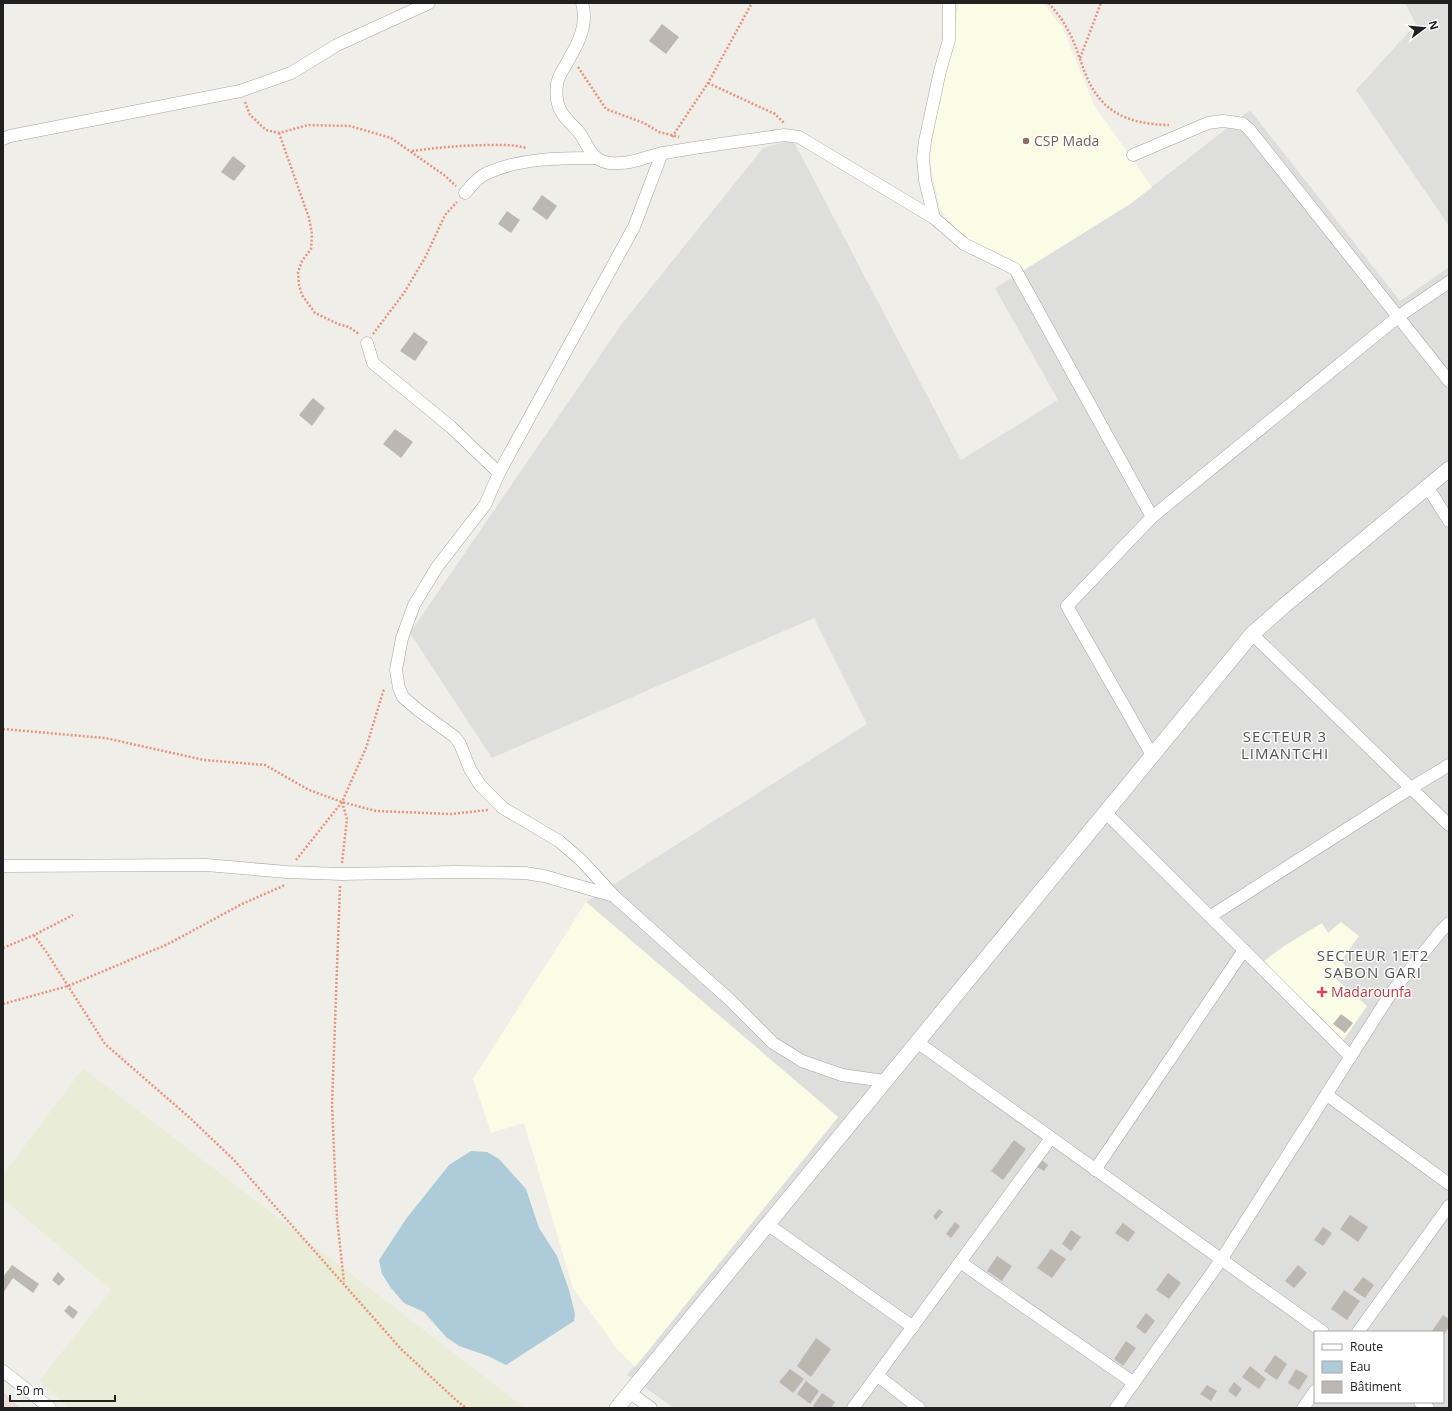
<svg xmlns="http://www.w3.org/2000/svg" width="1452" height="1411" viewBox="0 0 1452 1411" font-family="'Open Sans',sans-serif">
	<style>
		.residential { fill: #dededd; fill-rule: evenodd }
		.commercial { fill: #eedcd9 }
		.education { fill: #fafce5 }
		.farmland { fill: #e9ecd6 }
		.water { fill: #adcbd8 }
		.building { fill: #bdb7b1 }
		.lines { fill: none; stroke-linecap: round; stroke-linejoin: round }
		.minor-casing { stroke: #a4a4a4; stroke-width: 13 }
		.tertiary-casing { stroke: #a4a4a4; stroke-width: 16 }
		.path { stroke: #eb927d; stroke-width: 2.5; stroke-dasharray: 2 2; stroke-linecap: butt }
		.minor { stroke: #fff; stroke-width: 12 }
		.tertiary { stroke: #fff; stroke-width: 15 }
		.education-dot { fill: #8d6e63; stroke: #fff; stroke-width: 1.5 }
		.health-dot { fill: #e0444e; stroke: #fff; stroke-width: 1.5 }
		.labels { text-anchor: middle; stroke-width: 3; stroke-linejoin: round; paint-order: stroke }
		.education-label { font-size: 14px; fill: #785e54; stroke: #fff; text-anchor: start }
		.health-label { font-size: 14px; fill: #be3a42; stroke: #fff; text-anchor: start }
		.neighbourhood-label { font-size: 15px; letter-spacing: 1px; fill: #535353; stroke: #fff }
	</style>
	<rect width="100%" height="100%" fill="#f0eee8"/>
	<g class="residential">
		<polygon points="1405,3 1449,3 1449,226 1356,90 1416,24"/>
		<path d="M1250,110l150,191 49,-34v1141h-775l-47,-33 211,-258 -252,-215 281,-178 -53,-106 -322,140 -82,-125 211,-308 142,-177 30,-8 168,320 97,-60 -63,-112 135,-84zM1315,1332h128v70h-128z"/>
	</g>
	<polygon class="commercial" points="3,1392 20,1408 3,1408"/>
	<g class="education">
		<polygon points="959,3 1043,3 1062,27 1094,105 1152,187 1130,204 1024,270 962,237 940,209 929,157"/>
		<polygon points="586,902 838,1117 635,1367 617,1349 573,1288 524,1123 491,1133 473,1079"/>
		<polygon points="1341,922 1359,936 1341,961 1346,967 1335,978 1367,1006 1342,1042 1264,961 1284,946 1322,923 1328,933"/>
	</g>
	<polygon class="farmland" points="83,1068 525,1408 69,1408 39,1381 111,1290 3,1199 3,1175"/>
	<polygon class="water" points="471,1151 487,1152 499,1159 526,1189 539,1228 557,1256 569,1290 575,1314 574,1321 506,1365 488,1356 459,1346 446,1337 424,1312 404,1303 391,1288 382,1274 379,1260 406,1219 449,1165"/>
	<g class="building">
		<polygon points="662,24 679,37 666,54 649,41"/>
		<polygon points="233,156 246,166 234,181 221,172"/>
		<polygon points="542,195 557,206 547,220 532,209"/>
		<polygon points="507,211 520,220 511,233 498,224"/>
		<polygon points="414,332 428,342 415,361 400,351"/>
		<polygon points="313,398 325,408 312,426 299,415"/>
		<polygon points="395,429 413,442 401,458 383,444"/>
		<polygon points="1341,1014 1353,1023 1345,1033 1333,1024"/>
		<polygon points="1014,1140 1026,1149 1003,1180 991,1171"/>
		<polygon points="1041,1160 1048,1165 1044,1171 1037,1167"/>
		<polygon points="939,1209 943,1212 936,1220 933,1216"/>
		<polygon points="1350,1215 1368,1227 1358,1242 1340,1229"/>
		<polygon points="955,1222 960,1226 951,1238 946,1234"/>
		<polygon points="1123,1223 1135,1232 1128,1242 1115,1233"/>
		<polygon points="1323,1227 1332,1233 1323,1246 1314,1240"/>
		<polygon points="1071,1230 1081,1237 1071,1251 1062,1244"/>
		<polygon points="1051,1249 1066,1259 1052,1278 1037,1268"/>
		<polygon points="997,1256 1012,1266 1002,1281 987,1271"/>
		<polygon points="12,1265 39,1284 33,1293 13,1278 3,1293 3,1277"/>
		<polygon points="1298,1265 1307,1273 1294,1288 1285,1281"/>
		<polygon points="58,1272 65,1279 59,1286 52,1280"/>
		<polygon points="1168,1273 1181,1283 1169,1299 1156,1290"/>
		<polygon points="1363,1277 1374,1285 1365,1298 1353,1290"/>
		<polygon points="1344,1290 1360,1301 1347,1320 1331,1309"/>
		<polygon points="69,1305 78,1312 73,1319 64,1311"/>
		<polygon points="1146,1313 1155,1321 1145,1334 1136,1327"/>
		<polygon points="1443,1315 1449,1319 1449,1327 1443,1336 1443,1332 1432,1331"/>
		<polygon points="816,1338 831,1349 811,1377 797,1366"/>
		<polygon points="1126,1341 1136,1348 1123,1366 1114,1359"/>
		<polygon points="1275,1355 1287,1364 1277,1380 1264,1371"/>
		<polygon points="1250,1366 1266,1379 1259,1389 1242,1377"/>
		<polygon points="790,1369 804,1379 793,1393 779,1382"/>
		<polygon points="1296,1369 1308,1376 1299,1390 1288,1383"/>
		<polygon points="806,1381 819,1391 810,1404 797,1394"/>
		<polygon points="1234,1382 1242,1389 1236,1397 1228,1391"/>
		<polygon points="1207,1385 1217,1391 1211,1401 1200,1394"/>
		<polygon points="822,1393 835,1402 831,1408 816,1408 813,1406"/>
	</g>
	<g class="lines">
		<defs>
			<g id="minor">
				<path d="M582,3c6,19 -2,38 -12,54 -4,9 -12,18 -13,27 -3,24 6,32 21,47 7,8 10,21 19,27 6,5 16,6 23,5 16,0 29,-8 44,-10 40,-7 80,-12 120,-18l15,2 135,81 30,26 51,25 137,248"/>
				<polyline points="3,139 10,136 240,91 291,73 337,45 429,3"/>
				<polyline points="662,153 634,227 499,473 485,505 437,567 414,605 402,638 396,670 399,688 403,697 418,710 455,737 460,744 470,769 480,785 503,808 559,841 582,861 615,897 730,1000 773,1043 802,1061 842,1075 884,1081"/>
				<polyline points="1133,155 1208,123 1223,121 1238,123 1243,124 1249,129 1449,381"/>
				<path d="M465,193c6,-7 13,-16 22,-20 34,-15 73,-15 109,-15"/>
				<polyline points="934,218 925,180 923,158 925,141 940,71 949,40 949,3"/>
				<polyline points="367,343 373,363 451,427 499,473"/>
				<polyline points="1427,486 1449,521"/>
				<polyline points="1252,634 1449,825"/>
				<polyline points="1152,755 1067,606 1152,517 1399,316 1449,282"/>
				<polyline points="1105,812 1351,1057"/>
				<polyline points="3,866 206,865 287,872 341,874 456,872 525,873 544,876 614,896"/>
				<polyline points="1211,916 1411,788 1449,765"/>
				<polyline points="917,1042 1323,1332"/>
				<polyline points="1327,1095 1449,1184"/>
				<polyline points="1095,1170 1244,950"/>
				<polyline points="767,1224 913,1327"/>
				<polyline points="960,1262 1134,1383"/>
				<polyline points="1358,1332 1449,1206"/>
				<polyline points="3,1371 50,1408"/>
				<polyline points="878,1376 919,1408"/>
				<polyline points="629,1392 651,1408"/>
				<polyline points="1420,1402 1428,1408"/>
				<polyline points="853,1408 1051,1138"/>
				<polyline points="1116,1408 1221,1260 1391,993 1441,931 1449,923"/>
				<polyline points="1303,1408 1315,1391"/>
			</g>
			<polyline id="tertiary" points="617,1408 1252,634 1285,605 1449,469"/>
		</defs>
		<use href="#minor" class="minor-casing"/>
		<use href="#tertiary" class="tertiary-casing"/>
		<g class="path">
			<path d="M1049,3c5,7 12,14 16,22 9,14 14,32 20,48 16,40 43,51 84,52"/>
			<polyline points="1080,58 1101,3"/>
			<polyline points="578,67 606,109 644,123 659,132 679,137"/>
			<polyline points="708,83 775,114 784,123"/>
			<polyline points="245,102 250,115 266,130 279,133 308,125 350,126 391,138 444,175 456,186"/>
			<polyline points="279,133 309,218 312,234 311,249 302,261 298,272 299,285 302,295 315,313 338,324 349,327 359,334"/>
			<polyline points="672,137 708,83 752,3"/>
			<path d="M412,151c28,-4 55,-6 84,-6 10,0 20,0 30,3"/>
			<polyline points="373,334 404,293 426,256 445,215 457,202"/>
			<polyline points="3,729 105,738 204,760 265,765 309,790 342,802 376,811 451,814 488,810"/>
			<polyline points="296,860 342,802 366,748 383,692 385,688"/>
			<polyline points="342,863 347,819 342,802"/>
			<polyline points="340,886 332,1104 337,1218 344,1282"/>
			<polyline points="34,935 47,953 105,1044 190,1118 234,1160 401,1349 456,1400 466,1408"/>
			<polyline points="3,948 34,935 73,915"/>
			<polyline points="3,1004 68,986 168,944 242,904 285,885"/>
		</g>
		<use href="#minor" class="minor"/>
		<use href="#tertiary" class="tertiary"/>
	</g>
	<circle class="education-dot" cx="1026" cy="141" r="4"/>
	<path class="health-dot" d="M1320 986h4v4h4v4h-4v4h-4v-4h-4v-4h4z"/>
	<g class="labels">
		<g class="education-label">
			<text x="1034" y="146">CSP Mada</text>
		</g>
		<g class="health-label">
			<text x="1331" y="997">Madarounfa</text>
		</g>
		<g class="neighbourhood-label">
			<text x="1285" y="742">SECTEUR 3<tspan x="1285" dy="17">LIMANTCHI</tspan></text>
			<text x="1373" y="961">SECTEUR 1ET2<tspan x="1373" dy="17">SABON GARI</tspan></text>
		</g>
	</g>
	<rect width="1452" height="1411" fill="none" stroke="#202020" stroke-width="8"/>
	<rect x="1314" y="1331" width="130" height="72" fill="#ffffff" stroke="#a6a6a6"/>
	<rect x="1322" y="1344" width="20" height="6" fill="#ffffff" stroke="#a6a6a6"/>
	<text x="1350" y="1351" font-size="12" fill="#202020">Route</text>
	<rect x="1322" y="1361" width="20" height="12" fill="#adcbd8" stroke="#a6a6a6"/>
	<text x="1350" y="1371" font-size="12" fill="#202020">Eau</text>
	<rect x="1322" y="1381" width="20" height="12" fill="#bdb7b1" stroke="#a6a6a6"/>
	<text x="1350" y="1391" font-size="12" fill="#202020">Bâtiment</text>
	<g transform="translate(1424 28) rotate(74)" stroke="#ffffff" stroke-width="3" paint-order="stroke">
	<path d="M0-3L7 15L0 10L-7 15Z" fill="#202020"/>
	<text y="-6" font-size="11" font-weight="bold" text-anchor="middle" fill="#202020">N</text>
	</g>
	<path d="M10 1395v6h105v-6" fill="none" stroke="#202020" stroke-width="2"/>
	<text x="16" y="1395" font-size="12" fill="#202020" stroke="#ffffff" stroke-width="3" paint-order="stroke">50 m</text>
</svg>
